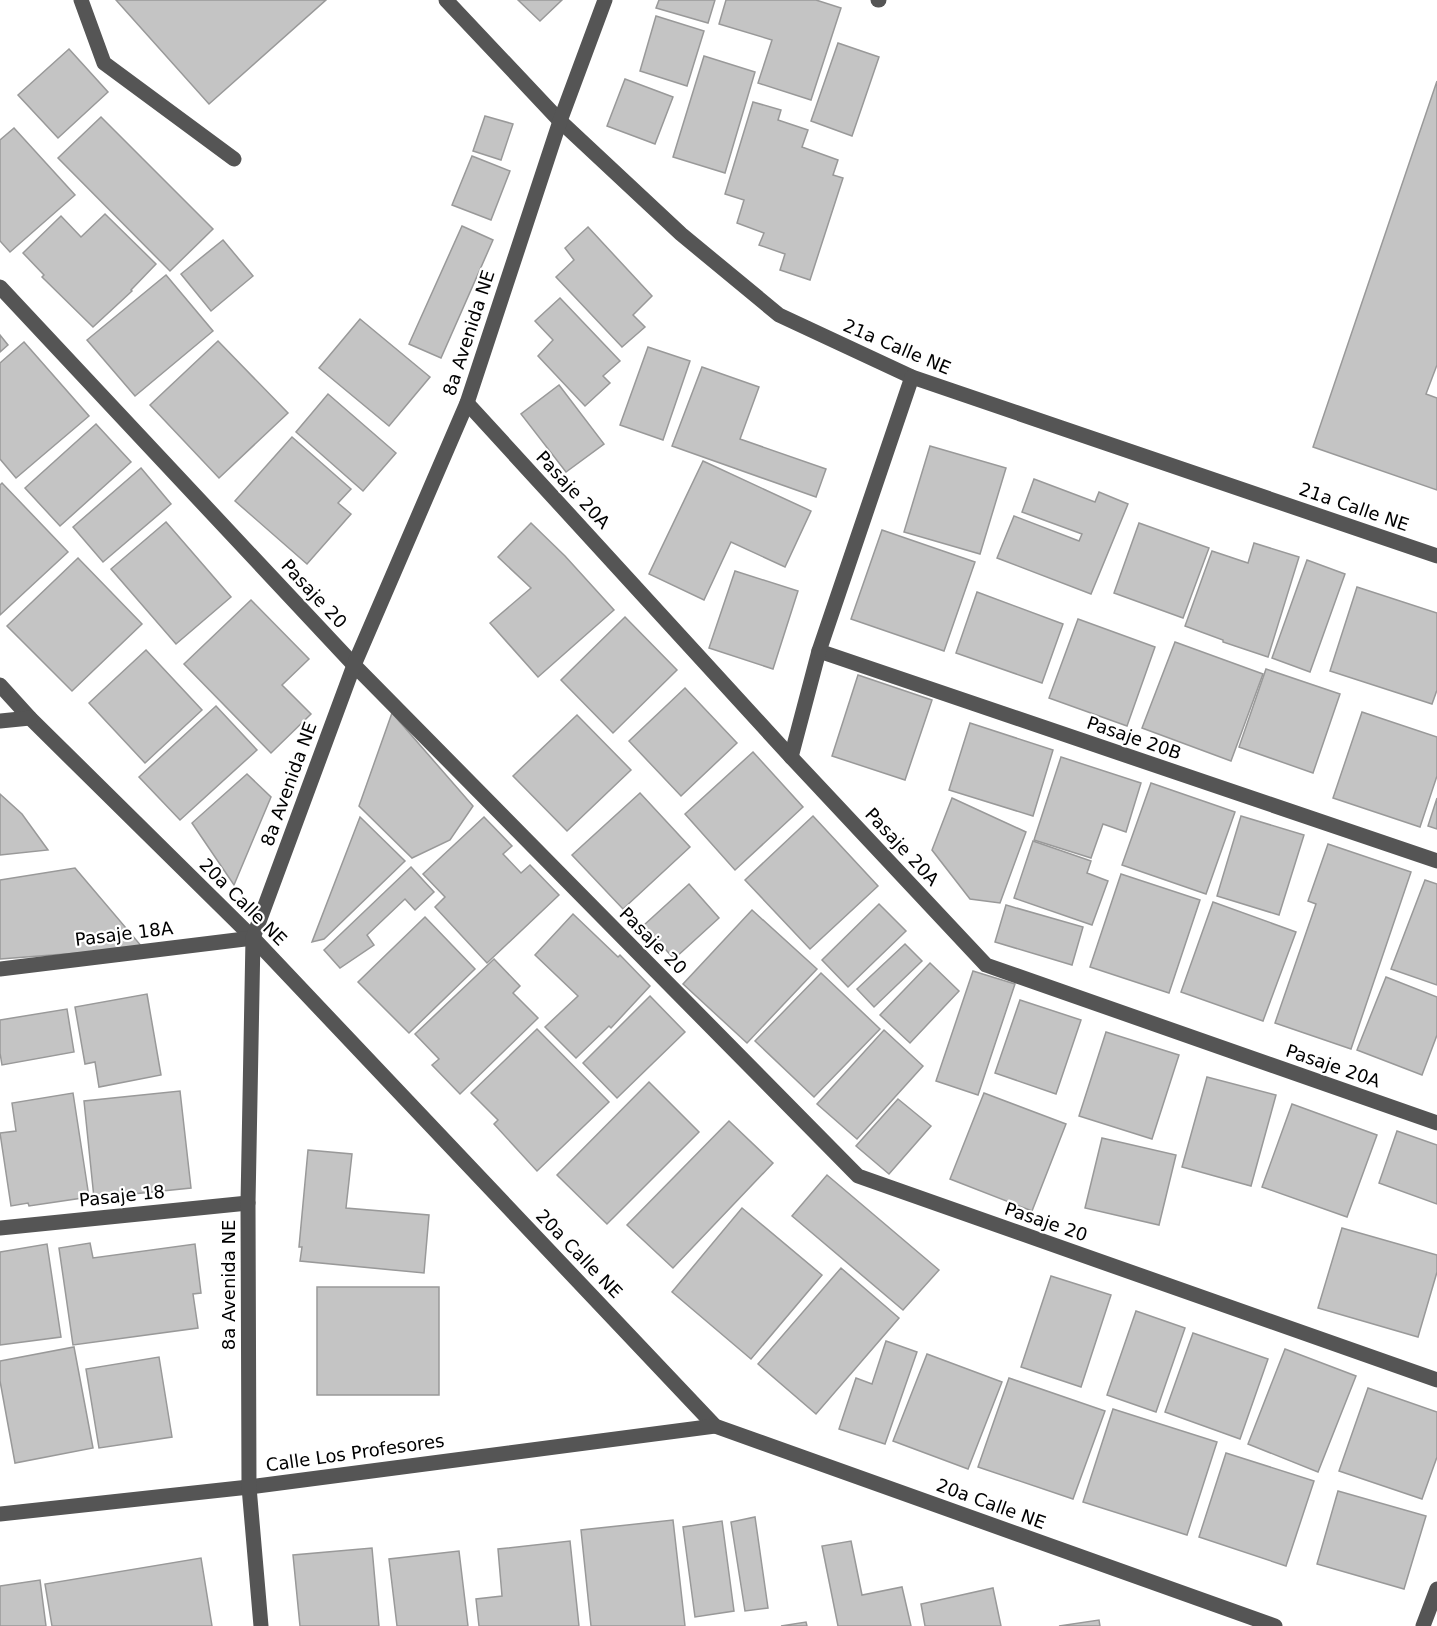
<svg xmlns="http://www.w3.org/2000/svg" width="1437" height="1626" viewBox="0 0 1437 1626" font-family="'DejaVu Sans',sans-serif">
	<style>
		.building { fill: #c4c4c4; stroke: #999; stroke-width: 1.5 }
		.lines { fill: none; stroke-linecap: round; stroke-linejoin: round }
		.minor { stroke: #555; stroke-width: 15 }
		.labels { text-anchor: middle; stroke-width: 4.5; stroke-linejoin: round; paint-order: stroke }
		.street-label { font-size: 18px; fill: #000; stroke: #fff }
	</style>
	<rect width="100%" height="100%" fill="#fff"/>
	<g class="building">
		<polygon points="116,0 326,0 209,104"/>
		<polygon points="518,0 562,0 540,21"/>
		<polygon points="659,0 715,0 708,23 656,8"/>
		<polygon points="726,0 816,0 841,8 811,100 758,83 772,40 719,24"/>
		<polygon points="656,16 704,31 687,86 640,71"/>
		<polygon points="838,43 879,57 852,136 811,121"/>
		<polygon points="69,49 108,92 58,138 18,95"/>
		<polygon points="704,56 755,72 725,173 673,157"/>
		<polygon points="625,79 673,97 655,144 607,126"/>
		<polygon points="1437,81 1437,365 1426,394 1437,398 1437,490 1313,447"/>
		<polygon points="753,102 781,110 778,120 808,130 802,147 838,160 833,175 843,178 810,280 780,270 785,254 759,245 764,233 737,223 744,200 725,194"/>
		<polygon points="485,116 513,124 501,160 473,151"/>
		<polygon points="101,117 213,229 170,271 58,158"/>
		<polygon points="14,128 75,195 10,252 0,241 0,140"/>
		<polygon points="472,156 510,171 491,220 452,205"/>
		<polygon points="105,214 156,264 131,290 132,291 93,327 42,277 44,275 23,253 61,216 81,237"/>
		<polygon points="462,226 493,240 441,358 409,344"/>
		<polygon points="588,227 652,296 633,315 645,327 622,347 556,277 574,260 565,248"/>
		<polygon points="223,240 253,276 211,311 181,274"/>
		<polygon points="166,275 213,331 135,396 87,340"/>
		<polygon points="560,298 620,361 603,376 610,383 585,406 538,356 553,340 535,321"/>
		<polygon points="360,319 430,377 389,426 319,368"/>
		<polygon points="0,335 8,345 0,352"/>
		<polygon points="218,341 288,413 219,478 150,405"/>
		<polygon points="24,342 89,416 16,478 0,459 0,363"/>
		<polygon points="648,347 690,361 663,440 620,425"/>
		<polygon points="702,367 759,387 740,439 826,469 816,497 672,446"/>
		<polygon points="559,385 604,444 566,472 521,414"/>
		<polygon points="328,394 396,453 363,491 296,432"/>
		<polygon points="96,424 131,462 60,526 25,488"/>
		<polygon points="292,437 351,489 338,503 351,514 307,564 235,501"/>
		<polygon points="930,446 1006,468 980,554 904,532"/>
		<polygon points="703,461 811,511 785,567 731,542 704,600 649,574"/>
		<polygon points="141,468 171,504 103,562 73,527"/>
		<polygon points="1034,479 1095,502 1099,492 1128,504 1091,594 997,558 1014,516 1079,541 1082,534 1022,512"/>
		<polygon points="2,483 68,552 0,615 0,485"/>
		<polygon points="166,522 231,597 176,644 111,569"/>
		<polygon points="531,523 565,556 614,610 538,677 490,623 531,588 498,557"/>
		<polygon points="1139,523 1209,548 1183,618 1114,593"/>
		<polygon points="882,530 975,562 944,651 851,619"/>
		<polygon points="1254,543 1299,557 1268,657 1223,642 1223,640 1185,626 1212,551 1248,563"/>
		<polygon points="78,558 142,624 72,691 7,626"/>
		<polygon points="1307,560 1345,574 1310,672 1272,658"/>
		<polygon points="735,571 798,591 773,669 709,648"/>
		<polygon points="1357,587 1437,613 1437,690 1432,704 1330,671"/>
		<polygon points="977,592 1063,624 1042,683 956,653"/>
		<polygon points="251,600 309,659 282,685 311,714 271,753 184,664"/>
		<polygon points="625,617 677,670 613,733 561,680"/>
		<polygon points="1078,619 1155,647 1127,726 1049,698"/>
		<polygon points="1175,642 1263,674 1231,761 1142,728"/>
		<polygon points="146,650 202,710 145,763 89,703"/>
		<polygon points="1266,669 1340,694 1313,773 1239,747"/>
		<polygon points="858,675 932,700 905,780 832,756"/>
		<polygon points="685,688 737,743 681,796 629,741"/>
		<polygon points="216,706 257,750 180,820 139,777"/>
		<polygon points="1362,712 1437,737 1437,776 1420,827 1333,798"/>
		<polygon points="392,713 473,806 450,840 412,858 359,806"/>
		<polygon points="577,715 631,770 567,831 513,776"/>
		<polygon points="970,723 1053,750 1033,816 949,790"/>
		<polygon points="753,752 803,807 735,870 685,814"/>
		<polygon points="1061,757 1141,783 1126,832 1103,824 1091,858 1034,840"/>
		<polygon points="247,774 271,797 234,885 192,823"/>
		<polygon points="1151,783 1235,812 1206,894 1122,865"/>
		<polygon points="640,793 690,847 623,909 572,855"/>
		<polygon points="0,794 22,814 48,850 0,855"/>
		<polygon points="952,798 1026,832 1000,903 970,899 932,850"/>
		<polygon points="1437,798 1437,829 1428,826"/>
		<polygon points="813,816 878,886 810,949 745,880"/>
		<polygon points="1241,816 1304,835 1279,915 1217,896"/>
		<polygon points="360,817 405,861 324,939 312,942"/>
		<polygon points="484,817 512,846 503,854 521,873 530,865 559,895 487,963 435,907 445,897 423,874"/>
		<polygon points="1033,841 1091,861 1087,873 1108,881 1092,925 1014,898"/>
		<polygon points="1328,844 1411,872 1351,1049 1275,1023 1316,904 1308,901"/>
		<polygon points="411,867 434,892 415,910 405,899 367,935 374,945 340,968 324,950"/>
		<polygon points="75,868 143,948 0,959 0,880"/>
		<polygon points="1121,874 1200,900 1169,993 1090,967"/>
		<polygon points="1425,880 1437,884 1437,985 1391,969"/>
		<polygon points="689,884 719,918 674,959 644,925"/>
		<polygon points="1213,902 1296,932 1263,1021 1181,992"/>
		<polygon points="879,904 906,931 848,987 822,960"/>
		<polygon points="1006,905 1083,927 1072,965 995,942"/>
		<polygon points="752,910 817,969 747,1043 683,984"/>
		<polygon points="573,914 618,957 620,955 650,986 611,1028 609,1026 576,1058 545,1027 578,996 535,955"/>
		<polygon points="425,917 475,969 409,1033 358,982"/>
		<polygon points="905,944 922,961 874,1007 857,989"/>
		<polygon points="494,959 520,986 513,993 538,1018 460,1094 432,1065 439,1059 415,1034"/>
		<polygon points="930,963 959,991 910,1043 880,1015"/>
		<polygon points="973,971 1015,984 978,1095 936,1081"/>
		<polygon points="821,973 880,1029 814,1097 755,1041"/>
		<polygon points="1386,977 1437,997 1437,1035 1422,1075 1357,1050"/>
		<polygon points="147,994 161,1075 99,1087 95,1062 85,1064 75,1007"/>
		<polygon points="650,996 685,1032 617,1098 583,1063"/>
		<polygon points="1020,1000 1081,1020 1056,1094 995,1073"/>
		<polygon points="67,1009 74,1052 2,1065 0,1053 0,1020"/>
		<polygon points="537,1029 609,1102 537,1171 494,1124 498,1120 471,1093"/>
		<polygon points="884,1030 923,1066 857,1139 817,1104"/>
		<polygon points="1106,1032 1179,1055 1152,1139 1079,1116"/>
		<polygon points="1207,1077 1276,1095 1251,1186 1182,1167"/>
		<polygon points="649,1082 699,1132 607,1224 557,1175"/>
		<polygon points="180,1091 191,1188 94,1198 84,1101"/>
		<polygon points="73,1093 89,1197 29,1206 28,1203 11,1206 0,1133 16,1131 12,1103"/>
		<polygon points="984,1093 1066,1124 1032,1211 950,1179"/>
		<polygon points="898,1099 931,1126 889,1174 856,1146"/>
		<polygon points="1292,1104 1377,1135 1347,1217 1262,1187"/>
		<polygon points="729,1121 773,1163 673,1268 627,1225"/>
		<polygon points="1397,1131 1437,1145 1437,1204 1379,1183"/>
		<polygon points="1102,1138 1176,1155 1159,1225 1085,1208"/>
		<polygon points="308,1150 352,1154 346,1208 429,1215 424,1273 300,1261 302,1247 299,1247"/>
		<polygon points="827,1175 939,1270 903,1310 792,1216"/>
		<polygon points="742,1208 822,1275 751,1359 672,1292"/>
		<polygon points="1342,1228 1437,1255 1437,1272 1418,1337 1318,1308"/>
		<polygon points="90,1243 93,1258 195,1244 201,1293 193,1294 198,1328 73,1345 59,1248"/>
		<polygon points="47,1244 61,1337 0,1345 0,1252"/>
		<polygon points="841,1268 899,1318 816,1414 758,1364"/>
		<polygon points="1051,1276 1111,1295 1081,1387 1021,1367"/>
		<rect x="317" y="1287" width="122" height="108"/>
		<polygon points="1136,1311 1185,1328 1156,1412 1107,1395"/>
		<polygon points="1193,1333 1268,1359 1240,1439 1165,1412"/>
		<polygon points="886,1341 917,1352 885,1444 839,1429 856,1378 872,1384"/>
		<polygon points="74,1347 93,1448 15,1463 0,1381 0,1361"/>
		<polygon points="1285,1349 1356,1376 1318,1472 1248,1444"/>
		<polygon points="927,1354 1002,1382 968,1469 893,1441"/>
		<polygon points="159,1357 172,1437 99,1448 86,1369"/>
		<polygon points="1009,1378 1105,1411 1073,1499 978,1467"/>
		<polygon points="1368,1388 1437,1412 1437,1457 1422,1499 1339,1471"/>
		<polygon points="1113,1409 1217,1442 1187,1535 1083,1502"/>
		<polygon points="1226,1453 1314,1481 1286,1566 1199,1537"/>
		<polygon points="1338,1491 1426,1516 1404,1589 1317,1564"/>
		<polygon points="755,1517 768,1608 745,1611 731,1522"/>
		<polygon points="673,1520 685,1626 591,1626 581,1530"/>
		<polygon points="722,1521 734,1611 695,1617 683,1527"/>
		<polygon points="570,1541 579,1626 479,1626 476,1599 502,1596 498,1549"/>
		<polygon points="851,1541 862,1595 902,1587 911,1626 838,1626 822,1546"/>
		<polygon points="372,1548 379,1626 300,1626 293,1555"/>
		<polygon points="459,1551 468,1626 397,1626 389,1559"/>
		<polygon points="201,1558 212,1626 52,1626 45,1584"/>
		<polygon points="40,1580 46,1626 0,1626 0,1586"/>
		<polygon points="993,1588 1001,1626 925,1626 921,1604"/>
		<polygon points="1099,1620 1100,1626 1059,1626"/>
		<polygon points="806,1622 807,1626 781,1626"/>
	</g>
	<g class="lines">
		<g class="minor">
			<polyline points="81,0 104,63 234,159"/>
			<polyline points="446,0 560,121 681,234 779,315 912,377 1437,556"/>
			<polyline points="878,0 879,0"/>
			<polyline points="0,287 354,665 858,1176 1437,1380"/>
			<polyline points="467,403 791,757 986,965 1437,1123"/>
			<polyline points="819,651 1437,861"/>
			<polyline points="0,685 30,718 253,938 715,1426 1275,1626"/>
			<polyline points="0,721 30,718"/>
			<polyline points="791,757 819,651 912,377"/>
			<polyline points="0,969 253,938"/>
			<polyline points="0,1228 248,1203"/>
			<polyline points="0,1514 249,1487 715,1426"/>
			<polyline points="261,1626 249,1487 248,1203 253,938 354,665 467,403 560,121 605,0"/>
			<polyline points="1423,1626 1437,1589"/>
		</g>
	</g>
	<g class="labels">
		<g class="street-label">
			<text transform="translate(469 333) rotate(-72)" y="6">8a Avenida NE</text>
			<text transform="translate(897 347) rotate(23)" y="6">21a Calle NE</text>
			<text transform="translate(573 490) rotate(47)" y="6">Pasaje 20A</text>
			<text transform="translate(1354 507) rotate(19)" y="6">21a Calle NE</text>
			<text transform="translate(314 594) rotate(47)" y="6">Pasaje 20</text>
			<text transform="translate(1134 738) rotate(19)" y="6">Pasaje 20B</text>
			<text transform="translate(289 784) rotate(-70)" y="6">8a Avenida NE</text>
			<text transform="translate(902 847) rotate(47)" y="6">Pasaje 20A</text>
			<text transform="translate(243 902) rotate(45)" y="6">20a Calle NE</text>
			<text transform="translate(124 934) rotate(-7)" y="6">Pasaje 18A</text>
			<text transform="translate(653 941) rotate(45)" y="6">Pasaje 20</text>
			<text transform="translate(1333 1066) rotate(19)" y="6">Pasaje 20A</text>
			<text transform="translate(122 1196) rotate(-6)" y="6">Pasaje 18</text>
			<text transform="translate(1046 1222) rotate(19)" y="6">Pasaje 20</text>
			<text transform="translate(579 1254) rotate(46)" y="6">20a Calle NE</text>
			<text transform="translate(229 1285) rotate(-90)" y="6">8a Avenida NE</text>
			<text transform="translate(355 1453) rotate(-8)" y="6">Calle Los Profesores</text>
			<text transform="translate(991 1504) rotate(20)" y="6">20a Calle NE</text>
		</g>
	</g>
</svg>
